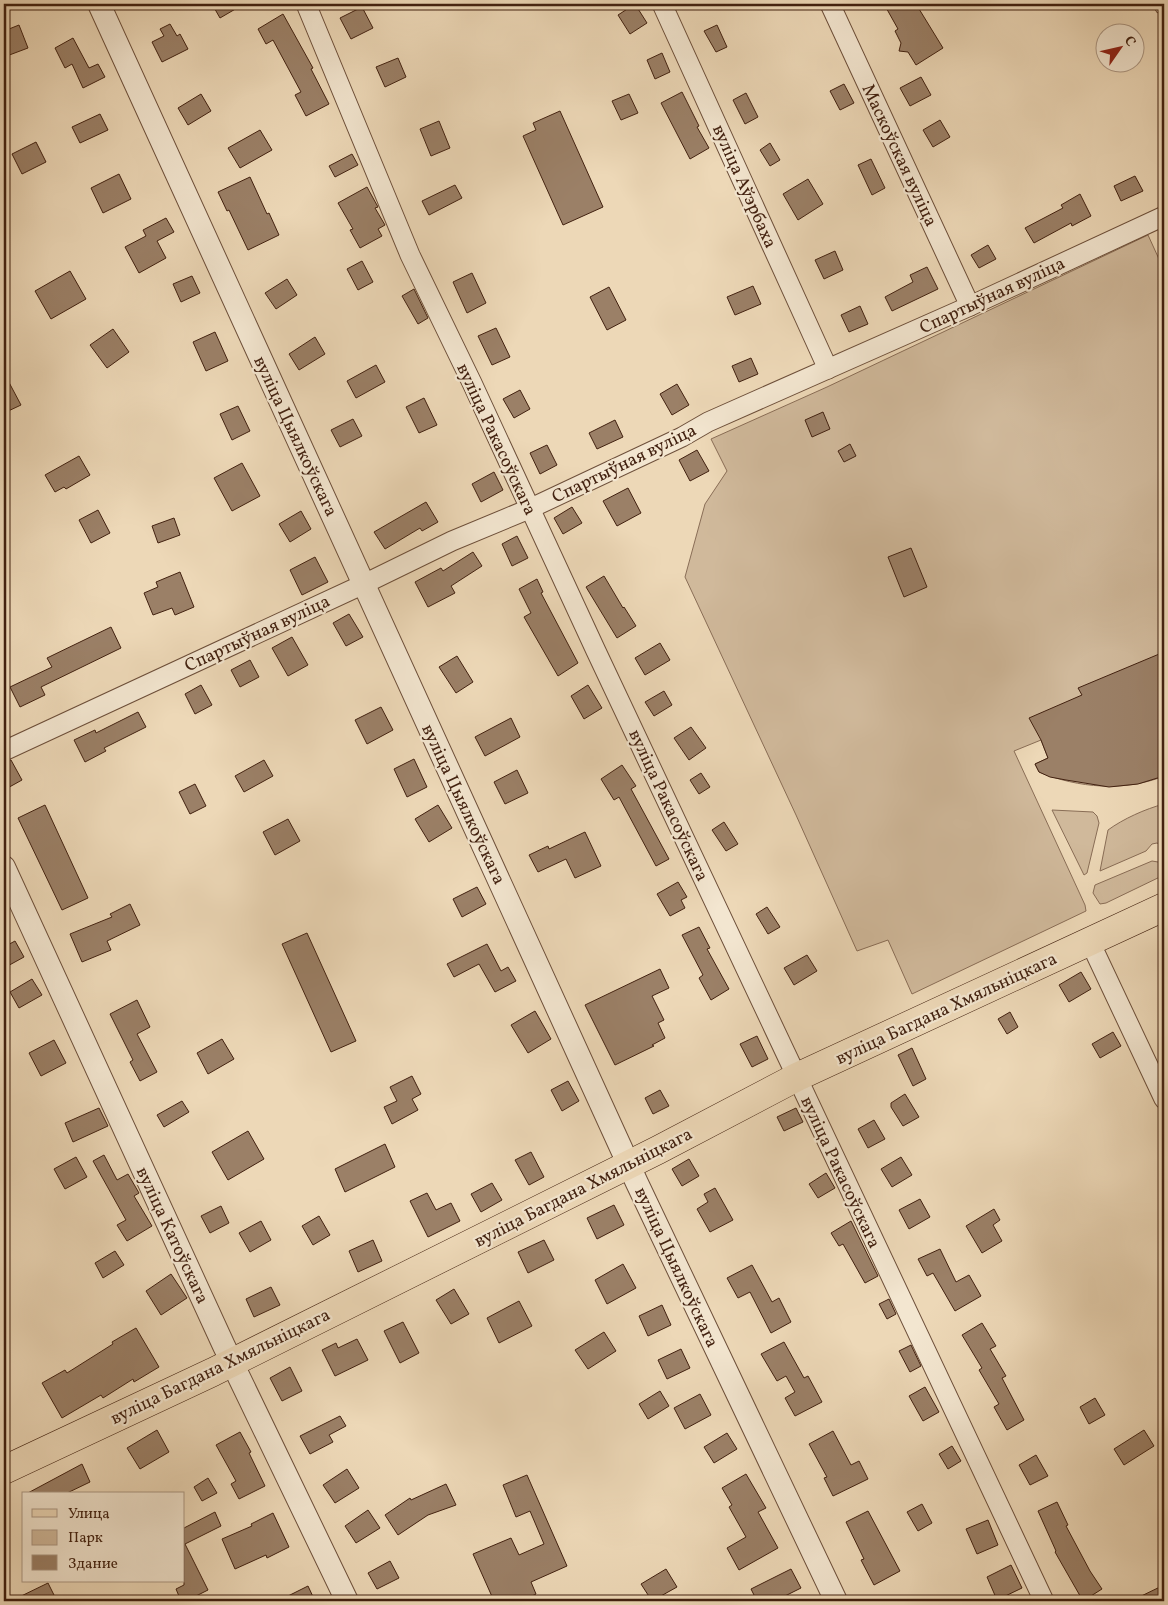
<svg xmlns="http://www.w3.org/2000/svg" width="1168" height="1605" viewBox="0 0 1168 1605" font-family="Vollkorn,serif">
	<style>
		.green { fill: #d0b99b; stroke: #896d56 }
		.building { fill: #9b8067; stroke: #422110 }
		.lines { fill: none; stroke-linecap: round; stroke-linejoin: round }
		.minor-casing { stroke: #6d4f3a; stroke-width: 21 }
		.tertiary-casing { stroke: #6d4f3a; stroke-width: 24 }
		.primary-casing { stroke: #422110; stroke-width: 29 }
		.minor { stroke: #f3e6d0; stroke-width: 19 }
		.tertiary { stroke: #f3e6d0; stroke-width: 22 }
		.primary { stroke: #edd8b7; stroke-width: 28 }
		.labels { text-anchor: middle; stroke-width: 4.5; stroke-linejoin: round; paint-order: stroke }
		.street-label { font-size: 18px; fill: #422110; stroke: #f3e6d0 }
	</style>
	<rect width="100%" height="100%" fill="#edd8b7"/>
	<filter id="stains"><feTurbulence type="fractalNoise" baseFrequency=".004" numOctaves="4"/><feColorMatrix values="0 0 0 0 .2 0 0 0 0 .09 0 0 0 0 .02 0 0 0 .5 -.17"/></filter>
	<radialGradient id="worn" r=".72"><stop offset=".6" stop-color="#630" stop-opacity="0"/><stop offset="1" stop-color="#630" stop-opacity=".3"/></radialGradient>
	<g class="green">
		<path d="M1148,235l16,35v506c-39,16 -86,12 -125,-4l-4,-8 13,-6 -7,-18 -27,11 71,154 1,6 -174,83 -24,-54 -31,11 -61,-136 -111,-238 20,-73 22,-33 -16,-32 116,-52z"/>
		<path d="M1164,804v42l-7,-3 -5,1 -6,7 -46,20 8,-41c15,-11 37,-21 56,-26z"/>
		<polygon points="1052,810 1093,812 1097,816 1099,823 1087,873 1084,875"/>
		<polygon points="1164,857 1164,875 1106,903 1100,904 1093,893 1095,885 1152,861 1158,862"/>
	</g>
	<g class="building">
		<polygon points="212,4 244,4 220,18"/>
		<polygon points="635,4 647,23 630,34 618,15"/>
		<polygon points="884,4 916,4 943,48 916,65 908,52 899,51 901,43 895,31 898,29"/>
		<polygon points="362,7 373,28 351,39 340,18"/>
		<polygon points="283,14 313,68 311,69 329,104 306,116 295,95 301,92 273,40 266,44 258,29"/>
		<polygon points="170,24 177,36 180,34 188,49 162,62 152,42 164,36 160,29"/>
		<polygon points="19,25 28,48 4,57 4,31"/>
		<polygon points="717,25 727,47 716,52 704,31"/>
		<polygon points="73,38 89,68 98,64 105,77 83,88 72,64 65,68 55,48"/>
		<polygon points="662,53 670,72 655,79 647,60"/>
		<polygon points="398,58 406,77 385,87 376,67"/>
		<polygon points="921,77 931,95 910,106 900,88"/>
		<polygon points="844,84 854,103 840,110 830,91"/>
		<polygon points="682,92 699,126 697,127 709,148 690,159 661,103"/>
		<polygon points="746,93 758,117 745,124 733,100"/>
		<polygon points="201,94 211,111 188,125 178,108"/>
		<polygon points="629,94 638,113 621,120 612,101"/>
		<polygon points="560,111 603,207 563,225 523,136 536,130 533,123"/>
		<polygon points="100,114 108,130 80,143 72,127"/>
		<polygon points="940,120 950,137 933,147 923,130"/>
		<polygon points="439,121 450,148 431,156 420,129"/>
		<polygon points="260,130 272,150 240,168 228,148"/>
		<polygon points="36,142 46,162 22,174 12,154"/>
		<polygon points="770,143 780,160 770,166 760,150"/>
		<polygon points="352,154 358,165 335,177 329,166"/>
		<polygon points="871,159 885,188 872,195 858,165"/>
		<polygon points="119,174 131,199 103,213 91,188"/>
		<polygon points="1135,176 1143,191 1121,201 1114,186"/>
		<polygon points="250,177 267,214 269,213 279,235 248,250 229,210 227,211 218,192"/>
		<polygon points="808,179 823,204 798,220 783,194"/>
		<polygon points="455,185 462,198 429,215 422,201"/>
		<polygon points="367,187 378,207 375,208 385,225 378,229 382,236 360,248 350,230 353,229 338,203"/>
		<polygon points="1080,194 1091,216 1072,226 1071,223 1034,243 1025,228 1063,208 1061,205"/>
		<polygon points="166,218 174,232 157,241 166,258 139,273 125,247 146,236 143,230"/>
		<polygon points="988,245 996,259 979,268 971,255"/>
		<polygon points="835,251 843,270 824,279 815,260"/>
		<polygon points="362,261 373,282 358,290 347,269"/>
		<polygon points="927,267 938,289 892,311 885,297 913,282 910,275"/>
		<polygon points="70,271 86,299 51,319 35,291"/>
		<polygon points="472,273 486,303 467,313 453,282"/>
		<polygon points="192,276 200,293 181,302 173,284"/>
		<polygon points="287,279 297,295 276,309 265,293"/>
		<polygon points="753,286 761,304 735,315 727,297"/>
		<polygon points="609,287 626,320 607,330 590,297"/>
		<polygon points="414,289 428,318 418,324 402,296"/>
		<polygon points="860,306 868,324 849,332 841,315"/>
		<polygon points="496,328 510,357 492,365 478,336"/>
		<polygon points="113,329 129,352 107,368 90,345"/>
		<polygon points="215,332 228,361 206,371 193,342"/>
		<polygon points="315,337 325,354 299,370 289,354"/>
		<polygon points="751,358 758,374 739,382 732,366"/>
		<polygon points="376,365 385,382 356,398 347,381"/>
		<polygon points="4,373 21,405 4,413"/>
		<polygon points="677,384 689,405 672,415 660,394"/>
		<polygon points="520,390 530,409 514,418 503,399"/>
		<polygon points="424,398 437,425 419,433 406,407"/>
		<polygon points="238,406 250,431 232,440 220,414"/>
		<polygon points="823,412 830,429 812,437 805,420"/>
		<polygon points="353,419 362,436 340,447 331,430"/>
		<polygon points="615,420 623,437 597,449 589,433"/>
		<polygon points="850,444 856,456 844,462 838,451"/>
		<polygon points="547,445 557,465 540,474 530,453"/>
		<polygon points="697,450 709,471 690,481 679,460"/>
		<polygon points="79,456 90,475 66,489 64,487 55,492 45,475"/>
		<polygon points="242,463 260,496 232,511 214,478"/>
		<polygon points="494,472 503,490 481,502 472,484"/>
		<polygon points="628,488 641,513 617,526 603,501"/>
		<polygon points="426,502 438,522 422,531 420,528 385,549 374,532"/>
		<polygon points="572,507 582,523 563,534 554,518"/>
		<polygon points="98,510 110,533 91,543 79,520"/>
		<polygon points="301,511 311,529 290,542 279,524"/>
		<polygon points="174,518 180,535 158,543 152,526"/>
		<polygon points="517,536 528,558 512,566 502,544"/>
		<polygon points="911,548 927,587 904,597 888,557"/>
		<polygon points="473,552 482,566 451,586 455,593 428,607 415,582 441,568 443,571"/>
		<polygon points="315,557 328,582 302,595 290,570"/>
		<polygon points="180,572 194,607 175,615 172,608 153,615 144,593 158,587 156,582"/>
		<polygon points="604,576 623,608 624,607 636,626 617,638 586,587"/>
		<polygon points="537,579 543,592 541,593 578,663 558,676 524,617 531,613 519,589"/>
		<polygon points="349,614 363,637 346,646 333,623"/>
		<polygon points="111,627 121,648 41,687 45,695 20,707 10,687 52,667 47,658"/>
		<polygon points="292,637 308,665 288,676 272,648"/>
		<polygon points="660,643 670,660 645,675 635,658"/>
		<polygon points="1164,652 1164,776 1138,784 1109,787 1066,780 1050,777 1039,772 1035,764 1048,758 1041,740 1029,718 1082,695 1078,688"/>
		<polygon points="457,656 473,682 456,693 439,667"/>
		<polygon points="250,660 259,677 240,687 231,670"/>
		<polygon points="201,685 212,705 195,714 185,694"/>
		<polygon points="588,685 602,708 584,719 571,696"/>
		<polygon points="664,691 672,705 654,716 645,702"/>
		<polygon points="381,707 393,730 367,744 355,720"/>
		<polygon points="138,712 146,727 104,748 106,751 85,762 74,740 95,730 96,733"/>
		<polygon points="511,718 520,737 485,756 475,737"/>
		<polygon points="691,727 706,748 689,760 674,738"/>
		<polygon points="414,759 427,787 407,797 394,769"/>
		<polygon points="11,760 22,780 4,790 4,762"/>
		<polygon points="264,760 273,776 244,792 235,776"/>
		<polygon points="622,765 636,786 631,789 669,859 656,866 619,797 614,800 601,779"/>
		<polygon points="517,770 528,793 505,804 494,782"/>
		<polygon points="701,773 710,787 699,794 690,780"/>
		<polygon points="195,784 206,806 190,814 179,792"/>
		<polygon points="45,805 88,898 62,910 18,818"/>
		<polygon points="438,805 452,828 429,842 415,819"/>
		<polygon points="288,819 300,841 275,855 263,832"/>
		<polygon points="724,822 738,844 726,851 712,830"/>
		<polygon points="585,832 601,866 575,878 566,859 538,872 529,855 548,846 549,849"/>
		<polygon points="678,882 687,897 681,900 685,908 670,916 657,894"/>
		<polygon points="477,887 486,904 462,917 453,899"/>
		<polygon points="130,904 140,925 107,941 111,950 82,962 70,934 112,917 110,914"/>
		<polygon points="767,907 780,927 768,934 756,914"/>
		<polygon points="699,927 710,948 707,949 729,989 711,1000 699,978 703,975 682,935"/>
		<polygon points="307,933 356,1041 331,1052 282,944"/>
		<polygon points="15,941 24,957 4,968 4,947"/>
		<polygon points="487,944 501,971 508,967 516,981 495,992 479,964 454,977 447,964"/>
		<polygon points="807,955 817,971 794,985 784,968"/>
		<polygon points="660,969 669,988 652,996 664,1020 658,1023 665,1038 652,1045 654,1046 615,1065 585,1005"/>
		<polygon points="1081,972 1091,989 1069,1002 1059,985"/>
		<polygon points="32,979 42,995 19,1008 10,992"/>
		<polygon points="137,1000 150,1027 137,1034 157,1072 140,1081 130,1062 133,1060 110,1014"/>
		<polygon points="535,1011 551,1039 528,1053 511,1025"/>
		<polygon points="1010,1012 1018,1027 1007,1034 998,1019"/>
		<polygon points="1113,1032 1121,1046 1100,1058 1092,1044"/>
		<polygon points="757,1036 768,1059 752,1067 740,1044"/>
		<polygon points="222,1039 234,1059 208,1074 197,1053"/>
		<polygon points="54,1040 66,1063 41,1076 29,1053"/>
		<polygon points="912,1048 926,1079 913,1086 898,1055"/>
		<polygon points="412,1076 421,1094 412,1099 418,1110 392,1124 384,1107 397,1101 390,1087"/>
		<polygon points="568,1081 579,1101 562,1111 551,1090"/>
		<polygon points="660,1090 669,1106 653,1114 645,1098"/>
		<polygon points="905,1094 919,1117 903,1126 891,1107 891,1103"/>
		<polygon points="182,1101 189,1112 164,1127 157,1115"/>
		<polygon points="99,1108 108,1126 73,1142 65,1123"/>
		<polygon points="796,1108 803,1122 784,1131 777,1117"/>
		<polygon points="874,1120 885,1139 868,1148 858,1129"/>
		<polygon points="248,1131 264,1159 228,1180 212,1152"/>
		<polygon points="385,1144 395,1167 345,1192 335,1169"/>
		<polygon points="531,1152 544,1177 529,1185 515,1160"/>
		<polygon points="104,1155 117,1180 128,1174 139,1193 134,1196 152,1226 127,1241 117,1225 126,1220 93,1161"/>
		<polygon points="76,1157 87,1177 65,1189 54,1169"/>
		<polygon points="901,1157 912,1175 892,1187 881,1169"/>
		<polygon points="689,1159 699,1176 682,1186 672,1169"/>
		<polygon points="826,1173 835,1188 818,1198 809,1184"/>
		<polygon points="492,1183 502,1200 481,1212 471,1194"/>
		<polygon points="715,1188 733,1220 710,1232 697,1209 708,1202 704,1194"/>
		<polygon points="427,1193 436,1210 451,1203 460,1221 428,1237 410,1201"/>
		<polygon points="920,1199 930,1217 909,1229 899,1210"/>
		<polygon points="614,1205 624,1225 597,1239 587,1218"/>
		<polygon points="221,1206 229,1223 210,1233 201,1216"/>
		<polygon points="994,1209 1000,1220 993,1225 1002,1241 982,1253 966,1226"/>
		<polygon points="319,1216 330,1235 313,1245 302,1226"/>
		<polygon points="261,1221 271,1240 250,1252 239,1233"/>
		<polygon points="851,1221 878,1276 865,1283 843,1244 839,1246 831,1233"/>
		<polygon points="373,1240 382,1261 358,1272 349,1251"/>
		<polygon points="544,1240 554,1260 528,1273 518,1252"/>
		<polygon points="940,1249 956,1282 969,1275 981,1296 955,1311 933,1273 927,1276 918,1259"/>
		<polygon points="115,1251 124,1265 103,1278 95,1263"/>
		<polygon points="623,1264 636,1288 607,1304 595,1280"/>
		<polygon points="752,1265 772,1302 779,1298 791,1322 771,1333 750,1292 738,1298 727,1278"/>
		<polygon points="171,1274 187,1298 161,1315 146,1291"/>
		<polygon points="271,1287 280,1305 254,1317 246,1299"/>
		<polygon points="454,1289 469,1314 451,1324 436,1300"/>
		<polygon points="889,1299 896,1314 887,1319 879,1304"/>
		<polygon points="519,1301 532,1326 499,1343 487,1318"/>
		<polygon points="662,1305 671,1325 648,1336 639,1316"/>
		<polygon points="403,1322 419,1353 400,1363 384,1331"/>
		<polygon points="982,1323 996,1346 990,1349 1006,1376 1002,1378 1024,1420 1007,1430 994,1407 999,1404 979,1370 982,1368 962,1335"/>
		<polygon points="136,1328 159,1367 134,1382 133,1379 103,1398 101,1395 62,1418 42,1383 65,1370 67,1373 113,1344 112,1342"/>
		<polygon points="604,1332 616,1351 588,1369 575,1350"/>
		<polygon points="357,1339 368,1360 335,1376 322,1350 336,1343 338,1348"/>
		<polygon points="784,1342 804,1378 808,1376 822,1402 795,1416 785,1398 795,1392 786,1376 777,1381 761,1354"/>
		<polygon points="911,1345 921,1366 910,1372 899,1351"/>
		<polygon points="681,1349 690,1368 667,1379 658,1360"/>
		<polygon points="290,1367 302,1391 282,1401 270,1378"/>
		<polygon points="925,1387 939,1412 923,1421 909,1396"/>
		<polygon points="660,1391 669,1406 648,1419 639,1404"/>
		<polygon points="700,1394 711,1415 685,1429 674,1408"/>
		<polygon points="1095,1398 1105,1415 1089,1424 1080,1407"/>
		<polygon points="340,1416 346,1426 329,1435 333,1442 310,1454 300,1436"/>
		<polygon points="157,1430 169,1452 140,1469 127,1448"/>
		<polygon points="1144,1430 1154,1446 1124,1465 1114,1449"/>
		<polygon points="833,1431 851,1465 859,1461 868,1479 833,1496 824,1478 827,1477 809,1444"/>
		<polygon points="240,1432 251,1452 249,1453 265,1486 239,1499 231,1484 236,1481 216,1445"/>
		<polygon points="727,1433 737,1449 714,1463 704,1447"/>
		<polygon points="952,1446 961,1461 948,1469 939,1454"/>
		<polygon points="1036,1455 1048,1476 1030,1485 1019,1465"/>
		<polygon points="82,1464 90,1482 65,1494 26,1494"/>
		<polygon points="347,1469 359,1488 335,1503 323,1485"/>
		<polygon points="746,1474 766,1508 758,1512 778,1548 739,1570 727,1548 746,1537 729,1507 732,1505 722,1488"/>
		<polygon points="527,1475 567,1566 531,1582 536,1594 530,1597 532,1601 494,1601 473,1554 511,1538 519,1555 544,1544 530,1511 516,1517 503,1485"/>
		<polygon points="208,1478 217,1493 202,1501 194,1487"/>
		<polygon points="446,1484 456,1505 428,1515 398,1535 385,1515 410,1498 411,1500"/>
		<polygon points="1057,1502 1068,1525 1066,1526 1090,1571 1102,1589 1083,1601 1055,1552 1056,1551 1038,1511"/>
		<polygon points="922,1504 932,1523 918,1531 907,1512"/>
		<polygon points="368,1510 380,1528 356,1543 345,1526"/>
		<polygon points="868,1511 900,1571 874,1585 861,1560 864,1559 846,1522"/>
		<polygon points="215,1512 221,1526 185,1544 208,1590 186,1601 181,1601 176,1589 184,1585 184,1528"/>
		<polygon points="273,1513 289,1547 267,1558 266,1555 235,1569 222,1539 252,1526 251,1524"/>
		<polygon points="988,1520 998,1545 977,1554 966,1529"/>
		<polygon points="390,1561 399,1578 377,1589 368,1573"/>
		<polygon points="1011,1565 1022,1588 997,1600 987,1577"/>
		<polygon points="666,1569 677,1587 652,1601 641,1584"/>
		<polygon points="791,1569 801,1588 775,1601 757,1601 751,1589"/>
		<polygon points="48,1583 57,1601 11,1601"/>
		<polygon points="1164,1585 1164,1601 1131,1601"/>
		<polygon points="308,1586 315,1601 278,1601"/>
	</g>
	<g class="lines">
		<defs>
			<g id="minor">
				<polyline points="306,4 410,255 472,383 596,651 1044,1601"/>
				<polyline points="662,4 828,369"/>
				<polyline points="830,4 970,306"/>
				<polyline points="1164,4 1164,5"/>
				<polyline points="4,751 364,584 452,541 529,509 682,437 708,422 970,306 1164,216"/>
				<polyline points="1090,942 1164,1099"/>
			</g>
			<g id="tertiary">
				<polyline points="99,4 637,1183 836,1601"/>
				<polyline points="4,867 224,1346 347,1601"/>
			</g>
			<polyline id="primary" points="4,1470 213,1372 658,1150 797,1077 1164,907"/>
		</defs>
		<use href="#minor" class="minor-casing"/>
		<use href="#tertiary" class="tertiary-casing"/>
		<use href="#primary" class="primary-casing"/>
		<use href="#minor" class="minor"/>
		<use href="#tertiary" class="tertiary"/>
		<use href="#primary" class="primary"/>
	</g>
	<g class="labels">
		<g class="street-label">
			<text transform="translate(900 155) rotate(65)" y="6">Маскоўская вуліца</text>
			<text transform="translate(745 186) rotate(66)" y="6">вуліца Аўэрбаха</text>
			<text transform="translate(992 295) rotate(-25)" y="6">Спартыўная вуліца</text>
			<text transform="translate(296 436) rotate(65)" y="6">вуліца Цыялкоўскага</text>
			<text transform="translate(497 439) rotate(65)" y="6">вуліца Ракасоўскага</text>
			<text transform="translate(624 463) rotate(-26)" y="6">Спартыўная вуліца</text>
			<text transform="translate(257 633) rotate(-25)" y="6">Спартыўная вуліца</text>
			<text transform="translate(464 804) rotate(65)" y="6">вуліца Цыялкоўскага</text>
			<text transform="translate(669 805) rotate(65)" y="6">вуліца Ракасоўскага</text>
			<text transform="translate(946 1008) rotate(-25)" y="6">вуліца Багдана Хмяльніцкага</text>
			<text transform="translate(841 1172) rotate(65)" y="6">вуліца Ракасоўскага</text>
			<text transform="translate(583 1187) rotate(-27)" y="6">вуліца Багдана Хмяльніцкага</text>
			<text transform="translate(173 1235) rotate(65)" y="6">вуліца Катоўскага</text>
			<text transform="translate(677 1267) rotate(65)" y="6">вуліца Цыялкоўскага</text>
			<text transform="translate(220 1366) rotate(-26)" y="6">вуліца Багдана Хмяльніцкага</text>
		</g>
	</g>
	<rect width="1168" height="1605" fill="none" stroke="#edd8b7" stroke-width="20"/>
	<rect x="5" y="5" width="1158" height="1595" fill="none" stroke="#422110" stroke-width="2.5"/>
	<rect x="10" y="10" width="1148" height="1585" fill="none" stroke="#422110"/>
	<rect x="22" y="1492" width="162" height="90" fill="#f3e6d0" stroke="#ac9783"/>
	<rect x="32" y="1509" width="25" height="8" fill="#edd8b7" stroke="#ac9783"/>
	<text x="68" y="1518" font-size="15" fill="#422110">Улица</text>
	<rect x="32" y="1530" width="25" height="15" fill="#d0b99b" stroke="#ac9783"/>
	<text x="68" y="1542" font-size="15" fill="#422110">Парк</text>
	<rect x="32" y="1555" width="25" height="15" fill="#9b8067" stroke="#ac9783"/>
	<text x="68" y="1568" font-size="15" fill="#422110">Здание</text>
	<g transform="translate(1120 48) rotate(56)"><circle r="24" fill="#f3e6d0" stroke="#ac9783"/>
	<path d="M0-4L9 19L0 12L-9 19Z" fill="#8f2418"/>
	<text y="-8" font-size="14" font-weight="bold" text-anchor="middle" fill="#422110">С</text>
	</g>
	<rect width="100%" height="100%" filter="url(#stains)"/>
	<rect width="100%" height="100%" fill="url(#worn)"/>
</svg>
